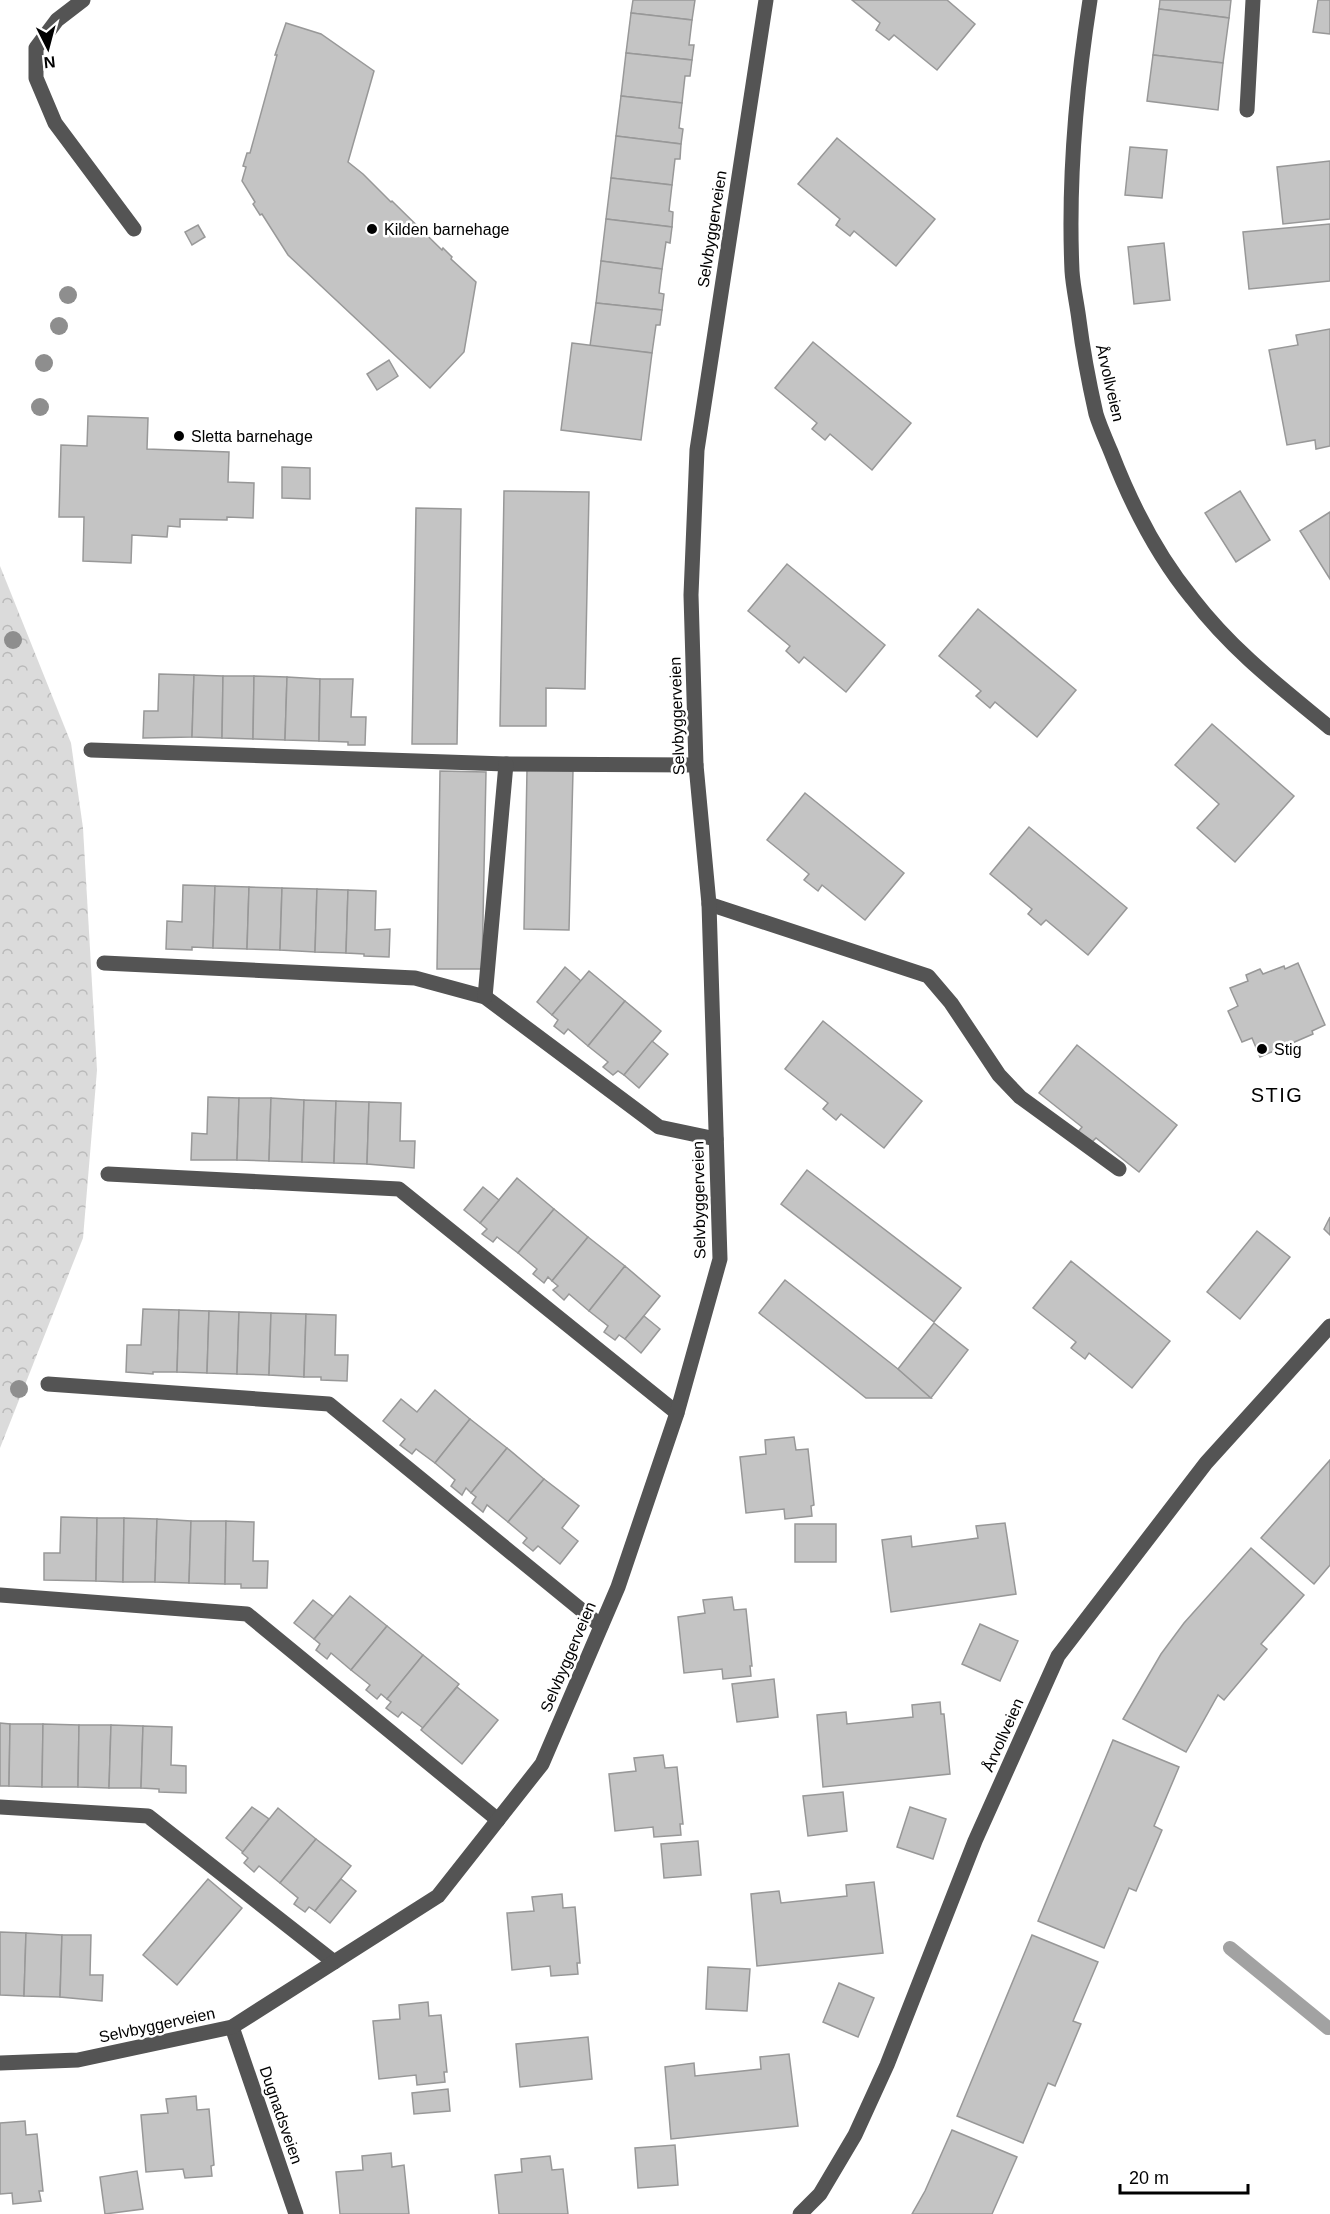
<svg xmlns="http://www.w3.org/2000/svg" width="1330" height="2214" font-family="Helvetica,sans-serif">
<defs>
<pattern id="forest-crowns" width="20" height="18" patternUnits="userSpaceOnUse" patternTransform="scale(1.5)"><rect width="20" height="18" fill="#dbdbdb"/><path d="M2 6a3 3 0 1 1 6 0M12 15a3 3 0 1 1 6 0" fill="none" stroke="#bababa"/></pattern>
</defs>
<rect width="100%" height="100%" fill="#fff"/>
<polygon fill="url(#forest-crowns)" points="0,566 71,743 83,828 97,1070 83,1238 0,1448"/>
<g fill="none" stroke-linecap="round" stroke-linejoin="round">
<polyline stroke="#a2a2a2" stroke-width="14" points="1230,1948 1328,2028"/>
</g>
<g fill="#c4c4c4" stroke="#989898" stroke-width="1.5">
<polygon points="633,0 695,0 692,20 631,13"/>
<polygon points="852,0 947,0 975,24 937,70 894,35 889,40 876,30 880,23"/>
<polygon points="1160,0 1231,0 1229,18 1159,9"/>
<polygon points="1318,0 1330,0 1330,34 1313,32"/>
<polygon points="1159,9 1229,18 1223,63 1153,55"/>
<polygon points="631,13 692,20 689,45 694,45 692,60 626,53"/>
<polygon points="286,23 321,34 374,71 348,162 363,174 391,202 392,201 442,250 443,248 452,257 451,259 476,282 464,352 430,388 288,255 262,214 260,215 253,204 255,202 242,181 246,167 243,166 247,153 250,153 277,55 275,55"/>
<polygon points="626,53 692,60 690,76 685,76 682,103 621,96"/>
<polygon points="1153,55 1223,63 1218,110 1147,101"/>
<polygon points="621,96 682,103 679,128 683,129 681,144 616,136"/>
<polygon points="616,136 681,144 680,159 675,159 672,185 611,178"/>
<polygon points="837,138 935,219 896,266 854,231 850,236 836,225 840,219 798,184"/>
<polygon points="1130,147 1167,150 1162,198 1125,195"/>
<polygon points="1330,161 1330,219 1283,224 1277,167"/>
<polygon points="611,178 672,185 669,211 673,212 672,227 606,219"/>
<polygon points="606,219 672,227 670,243 666,242 662,269 601,261"/>
<polygon points="1330,224 1330,281 1249,289 1243,232"/>
<polygon points="198,225 205,237 192,245 185,232"/>
<polygon points="1164,243 1170,300 1134,304 1128,247"/>
<polygon points="601,261 662,269 659,293 664,294 662,310 596,303"/>
<polygon points="596,303 662,310 660,325 656,325 652,353 590,346"/>
<polygon points="1330,329 1330,446 1316,449 1315,440 1287,445 1269,350 1298,345 1296,335"/>
<polygon points="813,342 911,423 872,470 830,434 825,440 812,429 817,423 775,388"/>
<polygon points="572,343 652,353 641,440 561,430"/>
<polygon points="389,360 398,376 377,390 367,374"/>
<polygon points="88,416 148,418 147,449 229,452 228,482 254,483 253,518 227,517 227,520 180,519 180,527 168,526 167,537 132,535 131,563 83,561 84,517 59,517 61,445 87,446"/>
<polygon points="282,467 310,468 310,499 282,498"/>
<polygon points="504,491 589,492 585,689 546,688 546,726 500,726"/>
<polygon points="1240,491 1270,540 1236,562 1205,513"/>
<polygon points="416,508 461,509 457,744 412,744"/>
<polygon points="1330,512 1330,579 1300,531"/>
<polygon points="787,564 885,645 846,692 804,657 799,663 786,651 790,646 748,611"/>
<polygon points="978,609 1076,690 1037,737 995,702 990,708 976,696 981,691 939,656"/>
<polygon points="159,674 194,675 192,737 143,738 144,711 158,711"/>
<polygon points="194,675 223,676 222,738 192,737"/>
<polygon points="223,676 254,676 253,739 222,738"/>
<polygon points="254,676 287,677 285,740 253,739"/>
<polygon points="287,677 320,679 319,741 285,740"/>
<polygon points="320,679 353,679 351,717 366,717 365,745 348,745 348,742 319,741"/>
<polygon points="1212,724 1294,796 1235,862 1197,828 1219,804 1175,765"/>
<polygon points="527,770 573,771 569,930 524,929"/>
<polygon points="440,771 486,772 482,969 437,969"/>
<polygon points="805,793 904,873 865,920 822,885 818,891 804,880 809,874 767,840"/>
<polygon points="1029,827 1127,908 1088,955 1046,920 1041,925 1028,914 1032,909 990,874"/>
<polygon points="183,885 215,886 213,948 192,947 192,950 166,949 167,921 182,922"/>
<polygon points="215,886 249,887 247,949 213,948"/>
<polygon points="249,887 282,888 280,950 247,949"/>
<polygon points="282,888 317,889 315,952 280,950"/>
<polygon points="317,889 348,890 346,953 315,952"/>
<polygon points="348,890 376,891 375,930 390,929 389,957 364,956 364,954 346,953"/>
<polygon points="1298,963 1325,1025 1312,1031 1313,1034 1260,1057 1252,1038 1242,1042 1228,1011 1238,1006 1230,988 1248,981 1246,975 1260,969 1263,974 1284,966 1285,969"/>
<polygon points="565,967 581,981 552,1015 537,1002"/>
<polygon points="589,971 625,1001 588,1046 568,1029 564,1034 554,1026 558,1020 552,1015"/>
<polygon points="625,1001 661,1031 624,1075 618,1071 613,1075 603,1067 608,1062 588,1046"/>
<polygon points="823,1021 922,1101 884,1148 841,1114 836,1120 823,1109 828,1103 785,1069"/>
<polygon points="652,1041 668,1054 639,1088 624,1075"/>
<polygon points="1077,1045 1177,1125 1139,1172 1096,1138 1091,1143 1078,1132 1082,1127 1039,1093"/>
<polygon points="208,1097 239,1098 237,1160 191,1160 192,1133 207,1134"/>
<polygon points="239,1098 271,1098 269,1161 237,1160"/>
<polygon points="271,1098 304,1100 302,1162 269,1161"/>
<polygon points="304,1100 336,1101 334,1163 302,1162"/>
<polygon points="336,1101 369,1102 367,1164 334,1163"/>
<polygon points="369,1102 401,1103 400,1141 415,1141 414,1168 367,1164"/>
<polygon points="807,1170 961,1288 934,1322 781,1204"/>
<polygon points="517,1178 554,1209 518,1253 497,1237 493,1242 482,1234 487,1229 480,1223"/>
<polygon points="483,1187 499,1200 480,1223 464,1210"/>
<polygon points="554,1209 588,1237 552,1281 548,1277 544,1283 533,1274 537,1269 518,1253"/>
<polygon points="1330,1217 1330,1235 1324,1229"/>
<polygon points="1257,1231 1290,1257 1240,1319 1207,1292"/>
<polygon points="588,1237 625,1266 589,1311 569,1294 564,1300 553,1290 558,1286 552,1281"/>
<polygon points="1071,1261 1170,1341 1132,1388 1089,1353 1085,1359 1071,1348 1076,1342 1033,1308"/>
<polygon points="625,1266 660,1296 625,1339 619,1335 615,1340 604,1332 608,1326 589,1311"/>
<polygon points="785,1280 898,1369 931,1398 866,1398 759,1313"/>
<polygon points="143,1309 179,1310 177,1372 153,1372 153,1374 126,1372 127,1345 141,1345"/>
<polygon points="179,1310 209,1311 207,1373 177,1372"/>
<polygon points="209,1311 239,1312 237,1374 207,1373"/>
<polygon points="239,1312 271,1313 269,1375 237,1374"/>
<polygon points="271,1313 306,1314 304,1377 269,1375"/>
<polygon points="306,1314 336,1315 335,1355 348,1355 347,1381 321,1380 321,1377 304,1377"/>
<polygon points="644,1316 660,1329 641,1353 625,1339"/>
<polygon points="934,1323 968,1350 931,1398 898,1369"/>
<polygon points="435,1390 470,1419 435,1463 416,1449 412,1454 400,1445 405,1439 383,1421 401,1399 417,1412"/>
<polygon points="470,1419 507,1448 471,1493 466,1488 462,1495 451,1486 455,1480 435,1463"/>
<polygon points="794,1437 796,1450 808,1449 814,1505 811,1506 812,1516 785,1519 784,1509 746,1513 740,1457 766,1454 765,1440"/>
<polygon points="507,1448 544,1479 508,1522 487,1505 483,1512 472,1503 476,1497 471,1493"/>
<polygon points="1330,1460 1330,1565 1314,1584 1261,1538"/>
<polygon points="544,1479 579,1506 562,1528 578,1541 560,1564 538,1546 533,1551 523,1543 527,1538 508,1522"/>
<polygon points="61,1517 97,1518 96,1581 44,1580 44,1553 60,1553"/>
<polygon points="97,1518 124,1518 123,1582 96,1581"/>
<polygon points="124,1518 157,1519 155,1582 123,1582"/>
<polygon points="157,1519 191,1521 189,1583 155,1582"/>
<polygon points="191,1521 226,1521 225,1584 189,1583"/>
<polygon points="226,1521 254,1522 253,1561 268,1561 267,1588 241,1588 241,1584 225,1584"/>
<polygon points="1005,1523 1016,1594 891,1612 882,1540 911,1536 912,1547 978,1538 976,1526"/>
<rect x="795" y="1524" width="41" height="38"/>
<polygon points="1251,1548 1304,1595 1261,1644 1267,1649 1224,1700 1218,1695 1186,1752 1123,1719 1161,1654 1184,1623"/>
<polygon points="350,1596 387,1626 351,1670 331,1653 327,1659 316,1650 320,1644 314,1639"/>
<polygon points="732,1597 734,1610 746,1609 752,1666 750,1666 751,1676 723,1679 722,1669 684,1673 678,1617 705,1613 703,1600"/>
<polygon points="313,1600 333,1616 314,1639 294,1623"/>
<polygon points="980,1624 1018,1641 1000,1681 962,1664"/>
<polygon points="387,1626 423,1655 387,1699 381,1694 377,1699 366,1690 370,1685 351,1670"/>
<polygon points="423,1655 459,1684 423,1728 402,1712 398,1717 386,1708 391,1702 387,1699"/>
<polygon points="774,1679 778,1717 737,1722 732,1684"/>
<polygon points="457,1687 498,1720 462,1764 421,1730"/>
<polygon points="940,1702 941,1714 944,1714 950,1774 823,1787 817,1715 846,1712 847,1724 913,1717 912,1705"/>
<polygon points="0,1723 10,1724 9,1786 0,1786"/>
<polygon points="10,1724 43,1724 42,1787 9,1786"/>
<polygon points="43,1724 79,1725 78,1787 42,1787"/>
<polygon points="79,1725 111,1725 109,1788 78,1787"/>
<polygon points="111,1725 143,1726 141,1788 109,1788"/>
<polygon points="143,1726 172,1727 171,1765 186,1766 186,1793 159,1792 159,1789 141,1788"/>
<polygon points="1113,1740 1179,1767 1154,1826 1162,1830 1136,1891 1129,1888 1104,1948 1038,1921"/>
<polygon points="663,1755 665,1768 677,1767 683,1824 680,1824 681,1835 654,1837 653,1827 615,1831 609,1774 636,1771 634,1758"/>
<polygon points="843,1792 847,1831 808,1836 803,1796"/>
<polygon points="252,1807 269,1819 243,1852 226,1838"/>
<polygon points="910,1807 946,1819 933,1859 897,1847"/>
<polygon points="278,1808 316,1839 280,1883 259,1866 254,1872 244,1863 248,1858 242,1853"/>
<polygon points="316,1839 351,1866 315,1911 309,1907 305,1912 294,1904 298,1898 280,1883"/>
<polygon points="698,1841 701,1875 664,1878 661,1844"/>
<polygon points="208,1879 242,1908 177,1985 143,1955"/>
<polygon points="341,1879 356,1891 330,1923 315,1911"/>
<polygon points="874,1882 883,1953 757,1966 751,1894 779,1891 781,1903 847,1896 846,1885"/>
<polygon points="562,1894 563,1908 575,1907 580,1963 577,1963 578,1974 551,1976 550,1966 512,1970 507,1913 534,1911 532,1897"/>
<polygon points="0,1932 26,1933 24,1996 0,1995"/>
<polygon points="26,1933 62,1935 60,1997 24,1996"/>
<polygon points="62,1935 91,1935 90,1975 103,1975 102,2001 60,1997"/>
<polygon points="1032,1935 1098,1962 1073,2021 1081,2024 1055,2086 1048,2083 1023,2143 957,2116"/>
<polygon points="708,1967 750,1969 747,2011 706,2009"/>
<polygon points="839,1983 874,1998 858,2037 823,2022"/>
<polygon points="428,2002 429,2016 441,2015 447,2072 444,2072 445,2082 417,2085 416,2075 379,2079 373,2021 400,2019 399,2005"/>
<polygon points="588,2037 592,2079 520,2087 516,2044"/>
<polygon points="789,2054 798,2126 671,2139 665,2067 694,2063 695,2076 761,2069 760,2057"/>
<polygon points="448,2089 450,2111 414,2114 412,2093"/>
<polygon points="196,2096 197,2110 209,2109 214,2165 211,2166 212,2176 185,2178 183,2169 146,2172 141,2115 168,2113 166,2099"/>
<polygon points="25,2121 26,2135 37,2134 43,2191 39,2191 41,2201 13,2204 12,2193 0,2194 0,2123"/>
<polygon points="952,2130 1017,2157 992,2214 912,2214 925,2191"/>
<polygon points="675,2145 678,2185 638,2188 635,2148"/>
<polygon points="391,2153 392,2167 404,2165 409,2214 340,2214 336,2172 363,2170 362,2156"/>
<polygon points="550,2156 552,2170 563,2169 568,2214 499,2214 495,2175 522,2172 521,2159"/>
<polygon points="137,2171 143,2209 105,2214 100,2177"/>
</g>
<g fill="none" stroke-linecap="round" stroke-linejoin="round">
<g stroke="#545454" stroke-width="15">
<polyline points="83,0 57,20 36,48 36,78 55,123 134,229"/>
<path d="M 1090,0 C 1076,89 1068,181 1072,271 C 1073,287 1077,304 1079,320 C 1083,352 1089,383 1096,414 C 1100,427 1106,440 1111,452 C 1131,504 1156,554 1192,598 C 1233,651 1279,686 1330,728"/>
<polyline points="1247,110 1253,0"/>
<polyline points="91,750 506,764 696,765"/>
<polyline points="709,904 928,976 951,1003 999,1075 1020,1097 1119,1169"/>
<polyline points="104,963 415,978 485,997 659,1127 716,1139"/>
<polyline points="485,997 506,764"/>
<polyline points="108,1174 399,1189 677,1413"/>
<polyline points="48,1384 329,1404 601,1626"/>
<polyline points="0,1595 247,1614 498,1820"/>
<polyline points="0,1807 148,1816 334,1962"/>
<polyline points="232,2027 296,2214"/>
<polyline points="0,2063 78,2060 232,2027 438,1896 542,1764 618,1587 677,1413 720,1259 709,904 696,765 691,595 697,450 766,0"/>
<polyline points="800,2214 820,2194 855,2135 887,2065 975,1841 1058,1656 1206,1463 1330,1326"/>
</g>
</g>
<g fill="#8e8e8e">
<circle cx="68" cy="295" r="9"/>
<circle cx="59" cy="326" r="9"/>
<circle cx="44" cy="363" r="9"/>
<circle cx="40" cy="407" r="9"/>
<circle cx="13" cy="640" r="9"/>
<circle cx="19" cy="1389" r="9"/>
</g>
<g fill="#000" stroke="#fff" stroke-width="2">
<circle cx="372" cy="229" r="6"/>
<circle cx="179" cy="436" r="6"/>
<circle cx="1262" cy="1049" r="6"/>
</g>
<g text-anchor="middle" dominant-baseline="central" stroke-width="5" stroke-linejoin="round" paint-order="stroke">
<g font-size="16" fill="#000" stroke="#fff" text-anchor="start">
<text x="384" y="229">Kilden barnehage</text>
<text x="191" y="436">Sletta barnehage</text>
<text x="1274" y="1049">Stig</text>
</g>
<g font-size="16" fill="#000" stroke="#fff">
<text transform="translate(712 229) rotate(-81)">Selvbyggerveien</text>
<text transform="translate(1110 383) rotate(77)">Årvollveien</text>
<text transform="translate(677 716) rotate(-92)">Selvbyggerveien</text>
<text transform="translate(699 1200) rotate(-91)">Selvbyggerveien</text>
<text transform="translate(568 1657) rotate(-67)">Selvbyggerveien</text>
<text transform="translate(1003 1735) rotate(-66)">Årvollveien</text>
<text transform="translate(157 2025) rotate(-12)">Selvbyggerveien</text>
<text transform="translate(281 2115) rotate(71)">Dugnadsveien</text>
</g>
<g font-size="20" letter-spacing="1.5" fill="#000" stroke="#fff">
<text x="1277" y="1095">STIG</text>
</g>
</g>
<g transform="translate(48 48) rotate(174)" stroke="#ffffff" stroke-width="4.5" paint-order="stroke">
<path d="M0-4.5L10 22L0 15L-10 22Z" fill="#000000"/>
<text y="-9" font-size="16" font-weight="bold" text-anchor="middle" fill="#000000">N</text>
</g>
<path d="M1120 2184v9h128v-9" fill="none" stroke="#000000" stroke-width="3"/>
<text x="1129" y="2184" font-size="18" fill="#000000" stroke="#ffffff" stroke-width="4.5" paint-order="stroke">20 m</text>
</svg>
